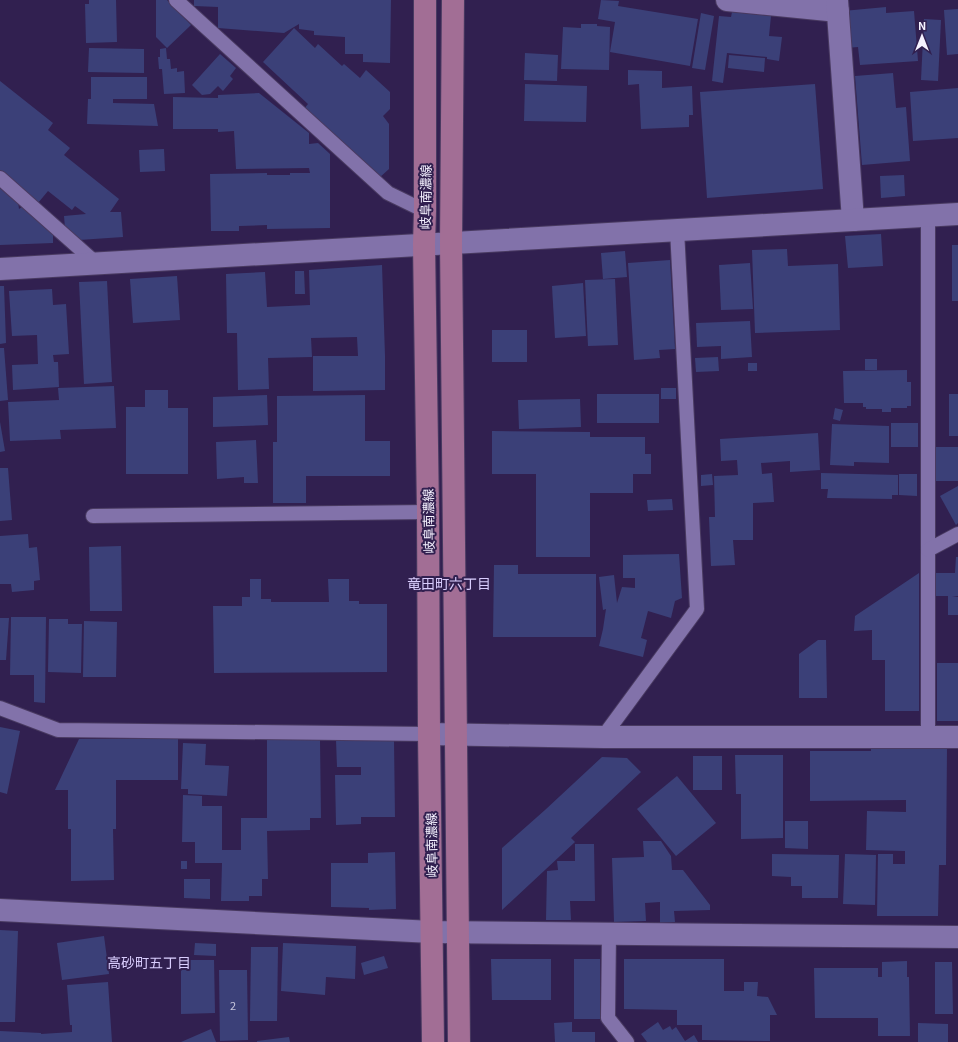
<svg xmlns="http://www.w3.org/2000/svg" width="958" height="1042" font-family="Georgia,'Noto Sans JP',serif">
<rect width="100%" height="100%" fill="#312050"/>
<g fill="#3b4078">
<polygon points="89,0 116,0 117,42 86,43 85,4 89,4"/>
<polygon points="156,0 167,0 191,25 167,48 156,37"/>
<polygon points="194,0 391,0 390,63 363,62 363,54 345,54 345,37 314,35 314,31 299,29 299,24 284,33 218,28 218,7 194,6"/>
<polygon points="601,0 619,1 618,6 698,19 690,66 610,52 615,22 598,19"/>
<polygon points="886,7 886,13 914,11 918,61 860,65 858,47 846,48 843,11"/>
<polygon points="958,9 958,54 947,55 944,10"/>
<polygon points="732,12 771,16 769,36 782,37 779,61 767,59 767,57 727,53 723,83 712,81 719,16 731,17"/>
<polygon points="701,13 714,16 705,70 692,68"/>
<polygon points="924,19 941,20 938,81 921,80"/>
<polygon points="581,24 597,24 597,26 610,27 609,70 561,69 563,27 581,28"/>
<polygon points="294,28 315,48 318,44 342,66 344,64 360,78 366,70 390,92 390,109 383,116 389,124 389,169 379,178 304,109 308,104 263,62"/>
<polygon points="89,48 144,49 144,73 88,72"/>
<polygon points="166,48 167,59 170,59 171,69 177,68 177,72 184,71 185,93 164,94 162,69 159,69 158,57 160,57 160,49"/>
<polygon points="525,53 558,55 557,81 524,80"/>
<polygon points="220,54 236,68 230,76 233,79 223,91 218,86 210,94 202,95 192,85"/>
<polygon points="729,55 765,58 764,72 728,68"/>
<polygon points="628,70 662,71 662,88 692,86 693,115 689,115 689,127 641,129 639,84 628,85"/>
<polygon points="893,73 896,108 906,107 910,161 862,165 855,76"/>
<polygon points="91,77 147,77 147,99 113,99 113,103 154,104 158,126 87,124 88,99 91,99"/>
<polygon points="0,81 53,123 48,130 70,148 64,155 119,199 110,212 121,212 123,237 79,240 65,228 64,216 86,214 75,206 72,210 48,191 38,203 0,170"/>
<polygon points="525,84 587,86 586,122 524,121"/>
<polygon points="815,84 823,189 707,198 700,92"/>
<polygon points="958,88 958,138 913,141 910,92"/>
<polygon points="259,93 309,133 309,144 318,143 330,154 330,228 267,229 267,225 239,226 239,231 211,231 210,174 267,173 267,175 290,175 290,173 310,173 309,168 236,169 234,131 218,132 218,129 173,129 173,97 218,98 218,95"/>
<polygon points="164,149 165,171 140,172 139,150"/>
<polygon points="904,175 905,196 881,198 880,176"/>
<polygon points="0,186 18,202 19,209 23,206 53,233 53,243 0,245"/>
<polygon points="881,234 883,266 848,268 845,236"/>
<rect x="952" y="245" width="6" height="56"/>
<polygon points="787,249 788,266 838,264 840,330 755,333 752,250"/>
<polygon points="625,251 627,277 603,279 601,253"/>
<polygon points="670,260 675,349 659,350 660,358 634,360 628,263"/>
<polygon points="750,263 753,309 721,310 719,265"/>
<polygon points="382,265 385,356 385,390 313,391 313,356 358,356 357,337 311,338 312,357 268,358 269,389 238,390 237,333 227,333 226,274 265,272 267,307 310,305 309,270"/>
<polygon points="295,271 304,271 305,294 295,294"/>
<polygon points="177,276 180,320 133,323 130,279"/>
<polygon points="615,279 618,345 588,346 585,280"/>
<polygon points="107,281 112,382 84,384 79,282"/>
<polygon points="583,283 586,336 555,338 552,286"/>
<polygon points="0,286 4,286 6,343 0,344"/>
<polygon points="52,289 53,305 66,304 69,354 53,355 54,362 58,362 59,387 13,390 12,365 38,364 37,335 12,336 9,291"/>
<polygon points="750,321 752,357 721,359 721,346 697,347 696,323"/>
<rect x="492" y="330" width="35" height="32"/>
<polygon points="0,348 4,348 8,400 0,401"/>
<polygon points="718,357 719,371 696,372 695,358"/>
<rect x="865" y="359" width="12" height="11"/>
<rect x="748" y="363" width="9" height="8"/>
<polygon points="907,370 907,382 911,382 911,406 907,406 907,408 891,408 891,412 882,412 882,409 866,409 866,407 863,407 863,403 844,403 843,371"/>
<polygon points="114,386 116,428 60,430 61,439 10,441 8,402 59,400 58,388"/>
<rect x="661" y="388" width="15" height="11"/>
<polygon points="145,390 168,390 168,408 188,408 188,474 126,474 126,407 145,407"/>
<rect x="597" y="394" width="62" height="29"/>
<rect x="949" y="394" width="9" height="42"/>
<polygon points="267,395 268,425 213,427 213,397"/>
<polygon points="365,395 365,441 390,441 390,476 306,476 306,503 273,503 273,442 277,442 277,396"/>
<polygon points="580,399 581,427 519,429 518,400"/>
<polygon points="835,408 843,410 840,421 833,419"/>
<polygon points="0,422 5,451 0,452"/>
<rect x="891" y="423" width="27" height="24"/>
<polygon points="832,424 889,426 889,463 854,462 854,466 830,465"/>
<polygon points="492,431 590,432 590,437 645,437 645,454 651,454 651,474 633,474 633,493 590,493 590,557 536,557 536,474 492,474"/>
<polygon points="818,433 820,470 790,472 790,461 761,463 762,474 772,473 774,502 753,503 753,540 733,540 735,565 711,566 709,517 715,517 714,476 738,475 737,460 721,461 720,439"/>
<polygon points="256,440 258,483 244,483 244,477 217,479 216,442"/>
<rect x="936" y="447" width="22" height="34"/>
<polygon points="0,468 8,468 12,520 0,521"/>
<polygon points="821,473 898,475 898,495 892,495 892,499 827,498 828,489 821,489"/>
<polygon points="712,474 713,485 701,486 701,475"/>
<polygon points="899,474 917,474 917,496 899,495"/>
<polygon points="958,486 958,523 956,525 940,496"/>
<polygon points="672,499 673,510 648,511 647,500"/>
<polygon points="28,534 29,548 37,547 40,580 34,581 34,590 12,592 11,584 0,584 0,536"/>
<polygon points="121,546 122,611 90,611 89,547"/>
<polygon points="679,554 682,598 675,601 671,618 648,611 641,638 647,640 643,657 599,646 603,629 606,609 603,610 599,577 614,575 617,603 622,587 635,588 635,578 623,578 623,555"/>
<polygon points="956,557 958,557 958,596 952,597 958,597 958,615 948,615 948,596 936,596 936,573 955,573"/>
<polygon points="494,565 518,565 518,574 596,574 596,637 493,637"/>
<polygon points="919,573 919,711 885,711 885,660 872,660 872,630 854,631 855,616"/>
<polygon points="250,579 261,579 261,599 271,599 271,602 329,602 328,579 349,579 349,601 359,601 359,604 387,604 387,672 214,673 213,606 242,606 242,597 250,597"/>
<polygon points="11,617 46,617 45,703 34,702 34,675 10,675"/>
<polygon points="0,618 9,618 6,660 0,660"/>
<polygon points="49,619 68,619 68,624 82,624 81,673 48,672"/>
<polygon points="84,621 117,622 116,677 83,677"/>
<polygon points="818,640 826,640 827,698 799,698 799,654"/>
<rect x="937" y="663" width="21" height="58"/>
<polygon points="0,727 20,731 7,794 0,792"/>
<polygon points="79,739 178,739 178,780 116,780 116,829 113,829 114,880 71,881 71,829 68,829 68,790 55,790"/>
<polygon points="267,739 320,740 321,818 310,818 310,830 267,831 268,879 262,879 262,896 249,896 249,901 221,901 222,863 195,863 195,842 182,842 183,795 202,796 202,806 222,806 222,850 241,850 241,818 267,818"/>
<polygon points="336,740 394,740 395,817 361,817 361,824 336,825 335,775 361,775 361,767 337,767"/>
<polygon points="183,743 206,744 205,765 229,766 227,796 188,794 188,789 181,789"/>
<polygon points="871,748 947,748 946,865 939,865 938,916 877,916 878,854 893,854 893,864 905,864 905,851 866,850 867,811 906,812 906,800 810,801 810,751 871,751"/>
<polygon points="735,755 783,755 783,838 741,839 741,794 736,794"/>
<rect x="693" y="756" width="29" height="34"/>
<polygon points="602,757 627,758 641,772 571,838 575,842 502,910 502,848 545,810"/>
<polygon points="677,776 716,823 676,856 637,809"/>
<polygon points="785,821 808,821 808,849 785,848"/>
<polygon points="643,841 661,841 671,856 672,870 683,870 710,905 710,910 674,911 675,922 660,923 660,902 645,903 646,921 614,922 612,858 644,857"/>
<polygon points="575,844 594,844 595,901 570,901 571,920 546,920 547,871 558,870 557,861 575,861"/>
<polygon points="395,852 396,909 369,910 369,908 331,907 331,863 368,863 368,853"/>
<polygon points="772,854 839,855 838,898 802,898 802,886 791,886 791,877 772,876"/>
<polygon points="845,854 876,855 875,905 843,904"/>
<rect x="181" y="861" width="6" height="8"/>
<polygon points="184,879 210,879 210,899 184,898"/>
<polygon points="0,930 18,931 15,1022 0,1022"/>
<polygon points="104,936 109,974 62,980 57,943"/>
<polygon points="195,943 216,944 216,956 194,955"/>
<polygon points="283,943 356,946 355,979 326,977 325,995 281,991"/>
<polygon points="251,947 278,947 277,1021 250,1021"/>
<polygon points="384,956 388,968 364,975 361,963"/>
<polygon points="491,959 551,959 551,1000 492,1000"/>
<rect x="574" y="959" width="26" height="60"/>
<polygon points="624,959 724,959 724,991 744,991 744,982 758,982 757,996 768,997 777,1015 770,1015 770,1041 702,1040 702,1025 677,1025 677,1010 624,1009"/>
<polygon points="181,960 214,960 215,1013 181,1014"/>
<polygon points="907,961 907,977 909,977 910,1036 878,1036 878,1018 815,1018 814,968 878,968 878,977 882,977 882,962"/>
<polygon points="935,962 952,962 953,1014 935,1014"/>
<polygon points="219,970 247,970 248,1040 220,1041"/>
<polygon points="108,982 112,1042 0,1042 0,1031 41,1033 41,1034 72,1032 72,1025 70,1025 67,985"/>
<polygon points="572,1022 572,1032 595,1032 595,1042 555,1042 554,1023"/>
<polygon points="658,1022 663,1030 670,1026 672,1030 676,1027 685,1041 694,1035 698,1042 647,1042 641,1034"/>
<polygon points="918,1023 948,1024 948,1042 918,1042"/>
<polygon points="211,1029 216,1042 181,1042"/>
<polygon points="289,1037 290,1042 257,1042 257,1041"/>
</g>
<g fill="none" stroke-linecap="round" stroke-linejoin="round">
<defs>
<g id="lane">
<polyline points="176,0 388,193 425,211"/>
<polyline points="0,178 97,264"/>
<polyline points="928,216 928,737"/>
<polyline points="93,516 428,512"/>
<polyline points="928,550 958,534"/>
<polyline points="0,708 58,730 429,734"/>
<polyline points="603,737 697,609 677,230"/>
<polyline points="609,934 608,1018 627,1042"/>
</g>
<g id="street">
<polyline points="727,0 838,11"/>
<polyline points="837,0 853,220"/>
<polyline points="429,734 603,737 958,737"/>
<polyline points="0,910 432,932 958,937"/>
</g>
<polyline id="secondary" points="0,269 958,214"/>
<g id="primary">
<polyline points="425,0 425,211 424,244 428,512 429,734 433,1042"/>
<polyline points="453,0 451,243 459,1042"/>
</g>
</defs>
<use href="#lane" stroke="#493a61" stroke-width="16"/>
<use href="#street" stroke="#493a61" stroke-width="24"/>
<use href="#secondary" stroke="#493a61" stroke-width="24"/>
<use href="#primary" stroke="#493a61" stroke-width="24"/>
<use href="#lane" stroke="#8272aa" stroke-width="14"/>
<use href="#street" stroke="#8272aa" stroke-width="22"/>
<use href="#secondary" stroke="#8272aa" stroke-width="22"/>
<use href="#primary" stroke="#a26e95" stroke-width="22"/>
</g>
<g text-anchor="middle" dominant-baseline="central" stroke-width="4" stroke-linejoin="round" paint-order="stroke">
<g font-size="11" fill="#c6c6dd">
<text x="233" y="1005">2</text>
</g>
<g font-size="13" fill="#f5f2ff" stroke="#312050">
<text transform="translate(425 197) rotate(-89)">岐阜南濃線</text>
<text transform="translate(428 521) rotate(-91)">岐阜南濃線</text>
<text transform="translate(431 845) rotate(-91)">岐阜南濃線</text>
</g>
<g font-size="14" fill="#d9cdfd" stroke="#312050">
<text x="449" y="583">竜田町六丁目</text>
<text x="149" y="962">高砂町五丁目</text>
</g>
</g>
<g transform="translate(922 36)" stroke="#312050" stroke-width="3" paint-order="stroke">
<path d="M0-3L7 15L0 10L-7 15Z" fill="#f5f2ff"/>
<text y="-6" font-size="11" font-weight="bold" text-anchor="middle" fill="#f5f2ff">N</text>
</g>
</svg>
